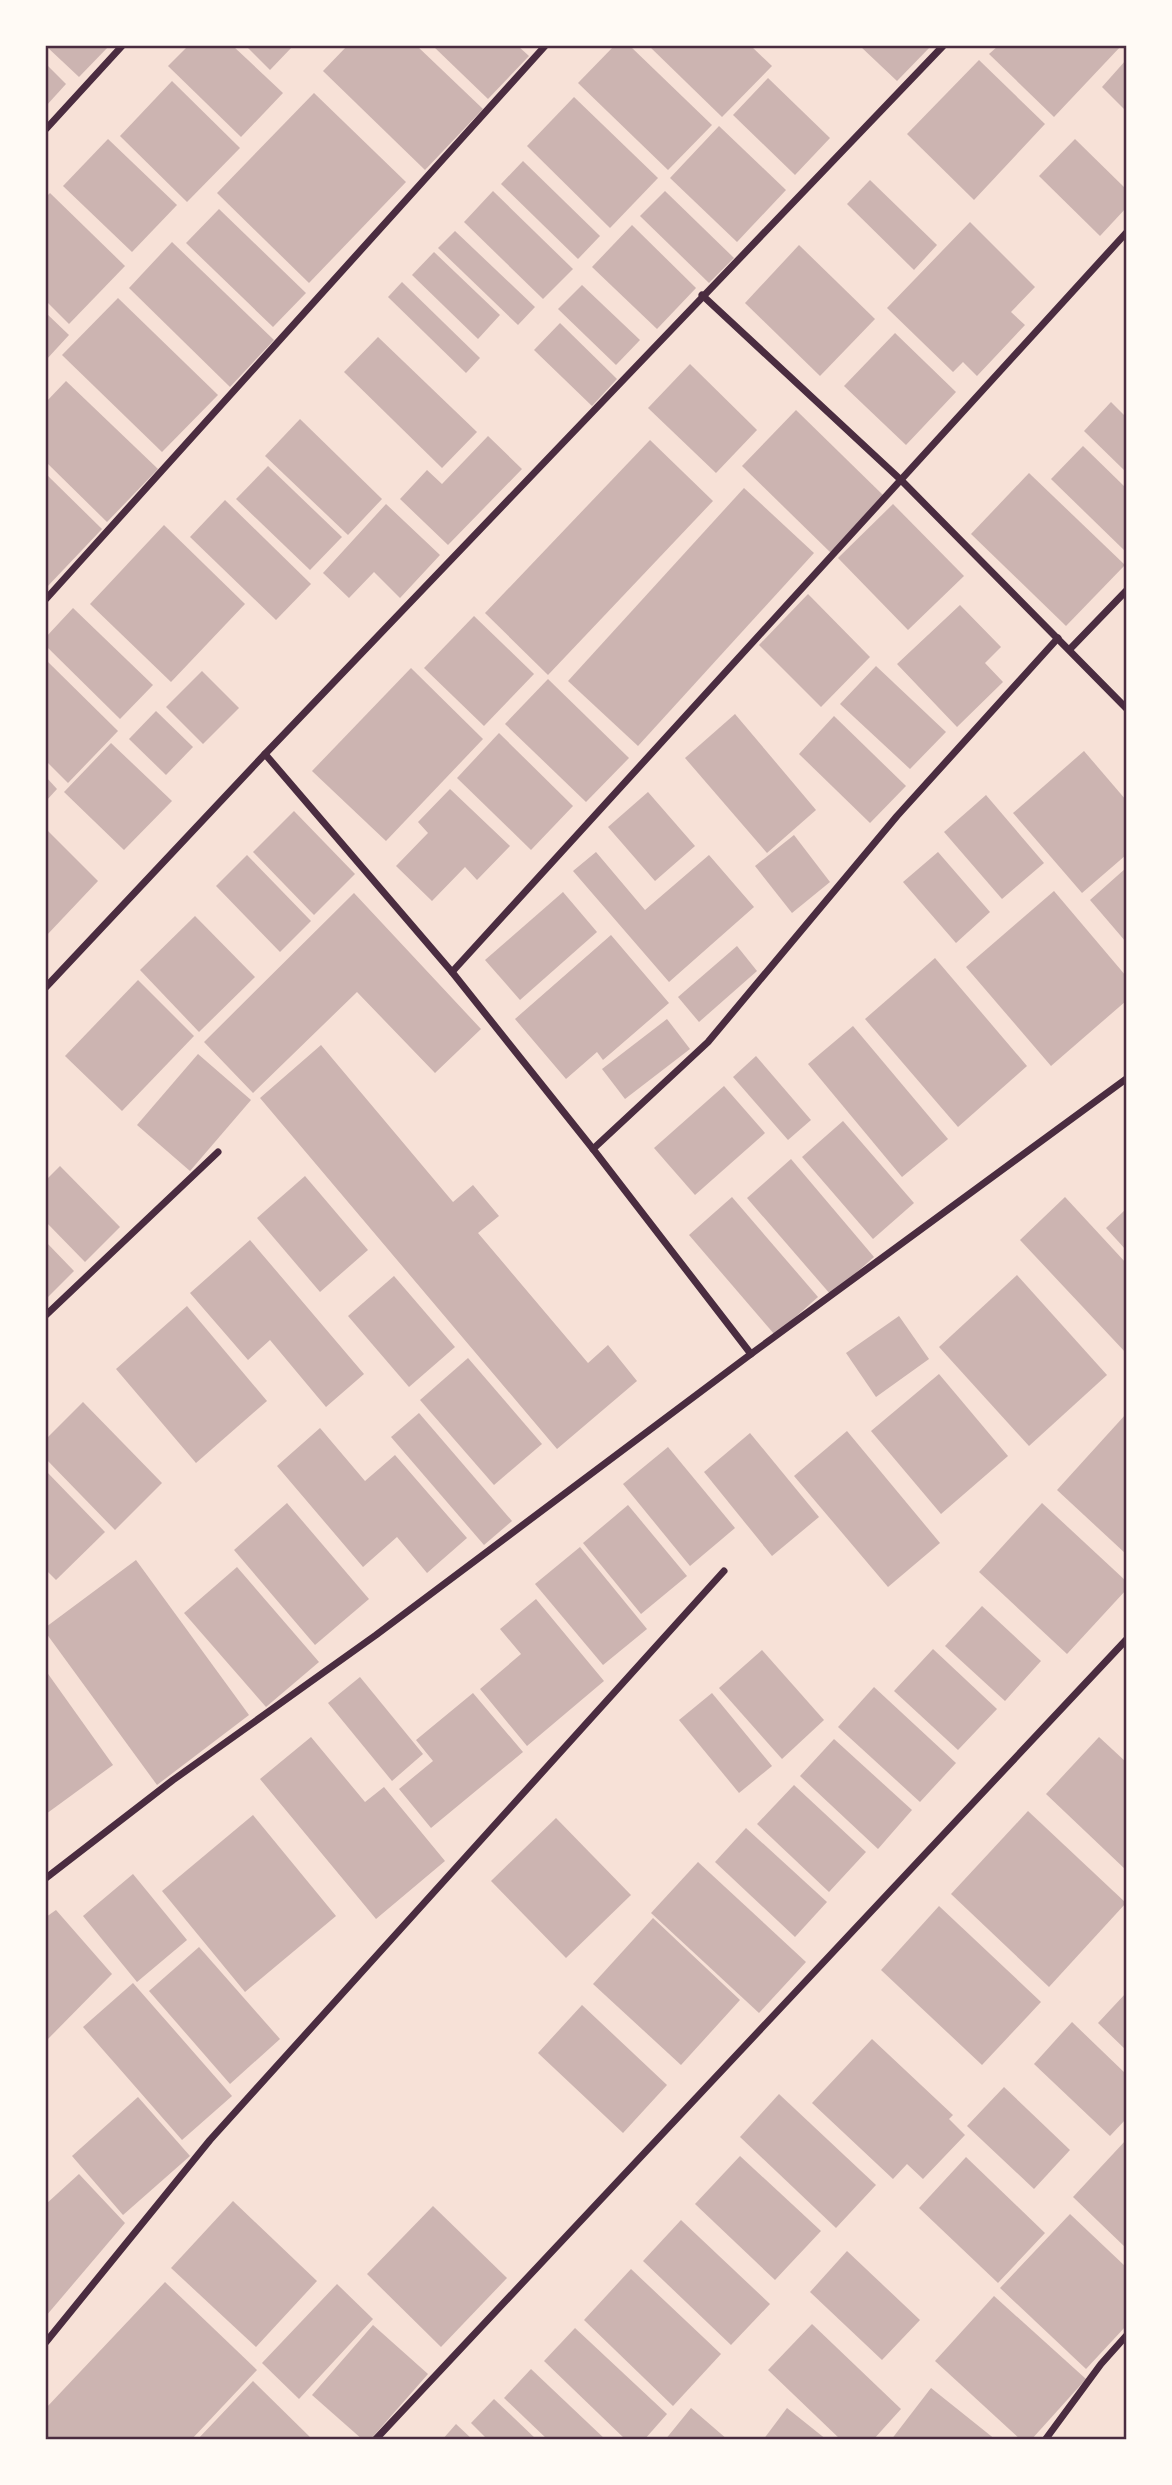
<svg xmlns="http://www.w3.org/2000/svg" width="1172" height="2485" font-family="'Titillium Web',sans-serif">
<rect width="100%" height="100%" fill="#f7e1d7"/>
<g fill="#ccb4b1">
<polygon points="46,46 109,46 79,77"/>
<polygon points="188,46 233,46 283,93 241,137 168,66"/>
<polygon points="246,46 293,46 270,70"/>
<polygon points="347,46 417,46 483,109 425,170 323,71"/>
<polygon points="433,46 518,46 529,56 488,99"/>
<polygon points="614,46 630,46 712,125 668,170 578,83"/>
<polygon points="649,46 751,46 772,66 722,117"/>
<polygon points="860,46 931,46 897,81"/>
<polygon points="998,46 1121,46 1054,117 989,54"/>
<polygon points="979,60 1045,124 974,200 907,134"/>
<polygon points="1126,60 1126,111 1102,87"/>
<polygon points="46,64 66,84 46,106"/>
<polygon points="768,78 830,138 795,175 733,115"/>
<polygon points="172,81 240,148 187,202 120,136"/>
<polygon points="314,93 406,182 309,283 217,193"/>
<polygon points="574,97 658,178 610,228 527,146"/>
<polygon points="719,126 786,190 737,242 670,178"/>
<polygon points="108,139 177,205 132,252 63,186"/>
<polygon points="1075,139 1126,189 1126,208 1100,236 1039,176"/>
<polygon points="523,161 600,236 578,259 501,184"/>
<polygon points="870,180 937,245 914,270 847,204"/>
<polygon points="493,191 573,269 543,299 464,222"/>
<polygon points="665,191 734,258 709,283 640,216"/>
<polygon points="50,193 125,266 69,324 46,301 46,197"/>
<polygon points="219,209 306,293 273,327 186,243"/>
<polygon points="970,222 1035,287 1011,312 1025,325 977,376 963,362 953,372 887,308"/>
<polygon points="632,225 696,288 657,329 592,267"/>
<polygon points="455,231 535,307 518,325 438,248"/>
<polygon points="172,242 274,340 230,387 129,288"/>
<polygon points="799,245 875,319 820,376 745,303"/>
<polygon points="434,252 500,315 478,339 412,275"/>
<polygon points="402,282 480,358 466,373 388,297"/>
<polygon points="582,285 640,340 616,365 558,309"/>
<polygon points="118,298 218,395 162,452 62,355"/>
<polygon points="46,313 69,335 46,360"/>
<polygon points="560,323 617,379 592,406 534,350"/>
<polygon points="895,333 956,392 906,445 844,386"/>
<polygon points="378,337 477,432 442,468 344,372"/>
<polygon points="690,364 757,430 716,473 648,408"/>
<polygon points="66,381 158,469 107,522 46,462 46,402"/>
<polygon points="1111,402 1126,417 1126,472 1084,431"/>
<polygon points="796,410 885,497 831,553 742,466"/>
<polygon points="300,419 382,499 348,535 265,456"/>
<polygon points="488,436 522,469 448,545 400,499 427,470 442,484"/>
<polygon points="650,440 713,501 548,675 485,613"/>
<polygon points="1083,446 1126,488 1126,552 1051,479"/>
<polygon points="268,466 342,537 310,570 236,499"/>
<polygon points="1029,473 1125,565 1066,626 971,534"/>
<polygon points="46,474 102,529 46,588"/>
<polygon points="744,488 814,553 638,746 568,681"/>
<polygon points="225,500 311,584 276,620 190,537"/>
<polygon points="386,504 440,555 400,598 374,572 349,598 323,573"/>
<polygon points="893,504 964,576 908,630 838,558"/>
<polygon points="164,525 245,604 171,682 90,604"/>
<polygon points="808,594 870,657 821,707 759,645"/>
<polygon points="960,605 1001,647 985,663 1003,682 957,727 897,664"/>
<polygon points="73,608 153,685 120,719 46,646 46,637"/>
<polygon points="474,616 534,674 484,726 424,668"/>
<polygon points="46,660 118,731 68,783 46,761"/>
<polygon points="876,666 946,732 910,769 840,704"/>
<polygon points="411,668 483,739 386,841 312,771"/>
<polygon points="202,671 239,708 203,744 166,707"/>
<polygon points="548,679 629,758 586,802 505,724"/>
<polygon points="156,711 193,747 166,775 129,739"/>
<polygon points="735,714 816,810 767,853 685,758"/>
<polygon points="834,716 906,786 870,823 799,754"/>
<polygon points="499,733 573,806 531,850 457,778"/>
<polygon points="111,743 172,801 124,850 64,792"/>
<polygon points="1084,751 1126,800 1126,855 1082,893 1013,813"/>
<polygon points="46,777 57,789 46,801"/>
<polygon points="450,789 510,846 477,880 465,867 432,901 396,866 428,833 418,822"/>
<polygon points="648,792 695,846 655,881 608,827"/>
<polygon points="986,795 1044,863 1002,899 944,832"/>
<polygon points="294,811 355,874 314,915 253,852"/>
<polygon points="46,829 98,881 46,936"/>
<polygon points="794,835 830,882 792,913 755,866"/>
<polygon points="596,852 645,910 709,855 754,907 669,982 573,871"/>
<polygon points="938,852 990,912 956,943 903,882"/>
<polygon points="247,855 311,921 280,952 216,886"/>
<polygon points="1126,868 1126,942 1090,900"/>
<polygon points="1054,891 1126,976 1126,1001 1051,1066 966,967"/>
<polygon points="563,892 597,932 520,1000 485,960"/>
<polygon points="354,893 481,1029 435,1073 357,992 253,1093 204,1042"/>
<polygon points="195,916 255,977 199,1032 140,970"/>
<polygon points="611,935 669,1003 603,1060 597,1052 566,1079 515,1019"/>
<polygon points="737,946 757,971 699,1022 678,997"/>
<polygon points="935,958 1027,1066 958,1127 865,1019"/>
<polygon points="138,980 194,1036 122,1111 65,1056"/>
<polygon points="667,1019 690,1049 625,1099 602,1069"/>
<polygon points="853,1026 948,1139 902,1177 808,1064"/>
<polygon points="321,1045 453,1202 473,1185 499,1216 478,1233 588,1363 608,1345 637,1381 557,1449 260,1098"/>
<polygon points="198,1054 251,1100 190,1171 137,1125"/>
<polygon points="756,1056 811,1120 788,1140 733,1077"/>
<polygon points="724,1086 765,1133 695,1195 654,1148"/>
<polygon points="843,1121 914,1203 873,1239 802,1157"/>
<polygon points="791,1159 874,1257 831,1295 747,1198"/>
<polygon points="60,1166 120,1227 85,1262 46,1222 46,1180"/>
<polygon points="305,1176 368,1250 320,1292 257,1218"/>
<polygon points="732,1197 818,1297 775,1335 689,1235"/>
<polygon points="1065,1197 1126,1263 1126,1353 1020,1240"/>
<polygon points="1126,1209 1126,1250 1106,1228"/>
<polygon points="250,1240 364,1374 326,1407 270,1340 248,1360 190,1293"/>
<polygon points="46,1242 74,1271 46,1299"/>
<polygon points="1017,1275 1107,1375 1029,1446 939,1347"/>
<polygon points="394,1276 455,1347 409,1387 348,1316"/>
<polygon points="187,1306 267,1401 196,1463 116,1369"/>
<polygon points="899,1316 929,1359 876,1397 846,1353"/>
<polygon points="468,1358 542,1444 494,1485 420,1400"/>
<polygon points="939,1374 1008,1456 941,1514 871,1431"/>
<polygon points="83,1402 162,1483 115,1530 46,1459 46,1439"/>
<polygon points="419,1413 512,1521 484,1545 391,1437"/>
<polygon points="1126,1414 1126,1554 1057,1490"/>
<polygon points="320,1428 365,1481 395,1455 467,1538 427,1573 397,1537 363,1567 277,1466"/>
<polygon points="847,1431 940,1543 888,1587 794,1476"/>
<polygon points="750,1433 819,1517 772,1556 704,1472"/>
<polygon points="668,1447 735,1528 690,1566 623,1484"/>
<polygon points="46,1471 105,1532 56,1580 46,1570"/>
<polygon points="287,1503 369,1599 315,1645 234,1550"/>
<polygon points="1042,1503 1126,1581 1126,1590 1067,1654 979,1572"/>
<polygon points="628,1505 687,1576 641,1614 583,1543"/>
<polygon points="580,1547 647,1629 603,1665 535,1584"/>
<polygon points="136,1560 249,1715 157,1785 46,1633 46,1627"/>
<polygon points="237,1567 319,1662 266,1707 184,1613"/>
<polygon points="536,1599 604,1681 527,1746 480,1689 521,1654 500,1629"/>
<polygon points="982,1606 1041,1661 1005,1701 945,1646"/>
<polygon points="933,1649 997,1709 958,1750 894,1691"/>
<polygon points="762,1650 824,1720 782,1759 719,1688"/>
<polygon points="46,1671 113,1765 46,1814"/>
<polygon points="360,1677 423,1754 392,1781 328,1703"/>
<polygon points="874,1687 956,1763 920,1802 838,1727"/>
<polygon points="473,1693 523,1752 431,1828 399,1789 433,1761 416,1740"/>
<polygon points="712,1693 772,1766 739,1793 679,1720"/>
<polygon points="311,1737 365,1802 384,1787 445,1861 376,1919 260,1779"/>
<polygon points="1099,1737 1126,1762 1126,1870 1046,1794"/>
<polygon points="834,1739 912,1810 878,1849 800,1776"/>
<polygon points="794,1785 866,1852 829,1892 757,1824"/>
<polygon points="1028,1811 1126,1903 1049,1987 951,1894"/>
<polygon points="253,1815 336,1916 245,1992 162,1891"/>
<polygon points="556,1818 631,1895 566,1958 491,1881"/>
<polygon points="746,1828 827,1902 795,1937 715,1862"/>
<polygon points="698,1862 806,1962 759,2013 651,1913"/>
<polygon points="133,1874 187,1940 137,1982 83,1916"/>
<polygon points="939,1906 1041,2002 982,2065 881,1970"/>
<polygon points="56,1910 112,1974 46,2041 46,1917"/>
<polygon points="653,1918 740,2000 681,2065 593,1984"/>
<polygon points="199,1947 280,2039 230,2084 149,1991"/>
<polygon points="133,1983 232,2096 182,2140 83,2027"/>
<polygon points="1126,1993 1126,2050 1098,2023"/>
<polygon points="582,2005 667,2085 623,2133 538,2053"/>
<polygon points="1072,2022 1126,2074 1126,2119 1110,2136 1034,2064"/>
<polygon points="872,2039 953,2115 949,2119 965,2135 923,2179 907,2164 893,2179 812,2103"/>
<polygon points="1004,2087 1070,2150 1034,2189 967,2126"/>
<polygon points="779,2094 876,2185 836,2228 740,2137"/>
<polygon points="138,2097 190,2156 123,2215 72,2156"/>
<polygon points="1126,2140 1126,2248 1073,2197"/>
<polygon points="740,2156 821,2231 775,2280 695,2204"/>
<polygon points="966,2157 1045,2233 998,2283 919,2208"/>
<polygon points="79,2174 125,2223 46,2316 46,2204"/>
<polygon points="233,2201 317,2281 256,2347 171,2268"/>
<polygon points="433,2206 507,2278 441,2347 367,2274"/>
<polygon points="1070,2214 1126,2267 1126,2326 1086,2369 1000,2288"/>
<polygon points="681,2220 770,2304 731,2345 643,2261"/>
<polygon points="847,2251 920,2320 882,2360 810,2292"/>
<polygon points="631,2269 721,2354 673,2406 584,2320"/>
<polygon points="165,2282 257,2370 191,2440 46,2440 46,2408"/>
<polygon points="337,2284 373,2319 299,2399 262,2363"/>
<polygon points="994,2296 1086,2379 1031,2440 1021,2440 935,2361"/>
<polygon points="812,2324 901,2409 873,2440 841,2440 768,2370"/>
<polygon points="373,2325 428,2374 370,2440 363,2440 312,2395"/>
<polygon points="575,2328 667,2414 644,2440 626,2440 544,2361"/>
<polygon points="531,2369 606,2440 548,2440 504,2398"/>
<polygon points="253,2381 313,2440 197,2440"/>
<polygon points="931,2388 996,2440 891,2440"/>
<polygon points="494,2399 537,2440 488,2440 471,2423"/>
<polygon points="691,2408 728,2440 665,2440"/>
<polygon points="787,2408 827,2440 763,2440"/>
<polygon points="456,2424 473,2440 442,2440"/>
</g>
<g fill="none" stroke-linecap="round" stroke-linejoin="round">
<g stroke="#4a2c40" stroke-width="7">
<polyline points="46,129 122,46"/>
<polyline points="702,295 901,480 1126,708"/>
<polyline points="46,599 545,46"/>
<polyline points="1070,649 1126,591"/>
<polyline points="265,754 452,972 593,1149 751,1354"/>
<polyline points="452,972 1126,233"/>
<polyline points="46,987 265,754 943,46"/>
<polyline points="593,1149 708,1042 897,816 1058,638"/>
<polyline points="46,1315 218,1152"/>
<polyline points="46,1878 173,1780 376,1635 751,1354 1126,1079"/>
<polyline points="46,2342 210,2140 724,1571"/>
<polyline points="375,2440 1126,1640"/>
<polyline points="1045,2440 1101,2364 1126,2336"/>
</g>
</g>
<rect width="1172" height="2485" fill="none" stroke="#fffaf5" stroke-width="94"/>
<rect x="47" y="47" width="1078" height="2391" fill="none" stroke="#4a2c40" stroke-width="2.5"/>
</svg>
